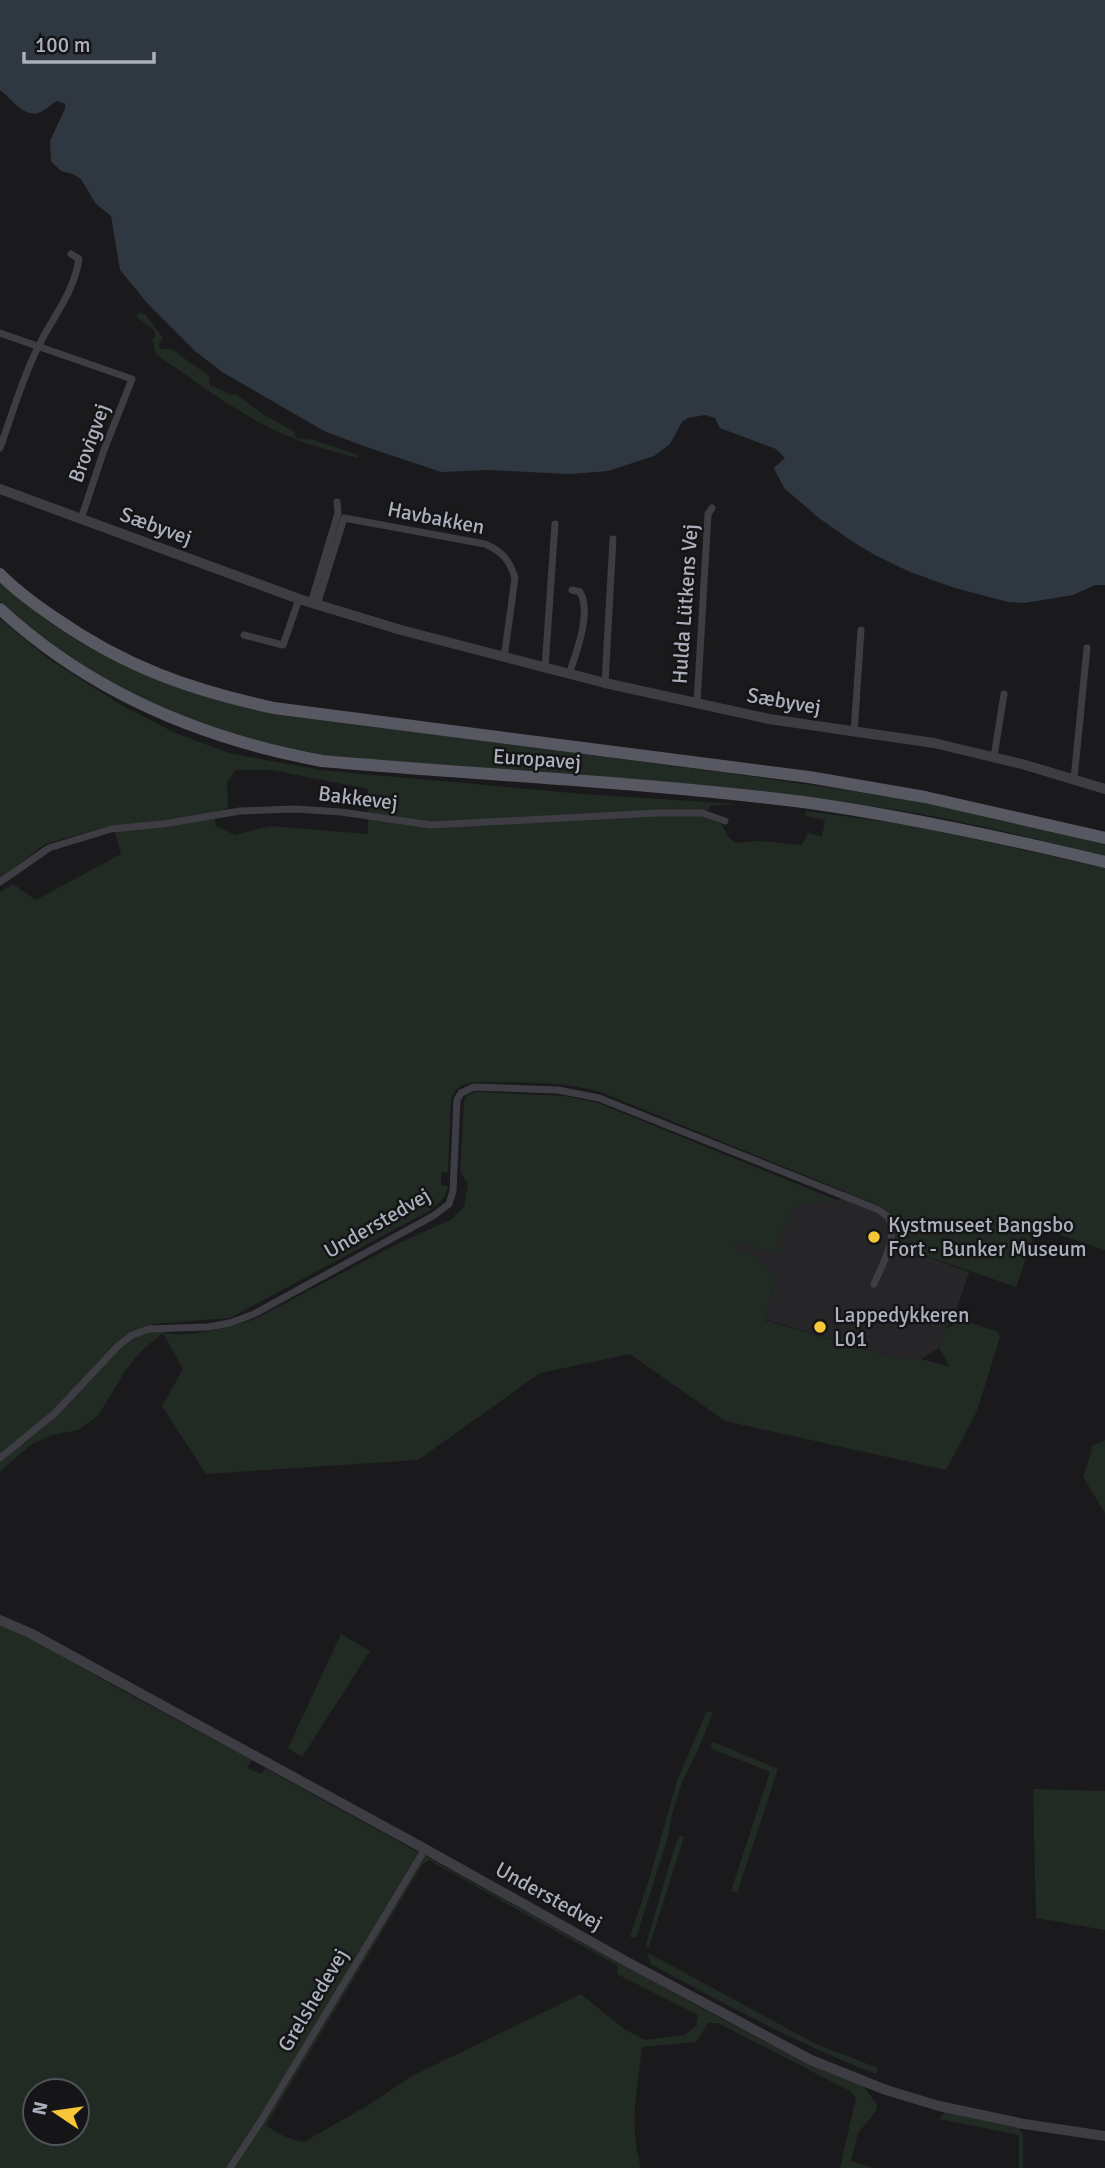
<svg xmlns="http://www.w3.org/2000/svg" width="1105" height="2168" font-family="Signika,sans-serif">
<rect width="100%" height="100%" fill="#1a1a1c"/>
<polygon fill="#262629" points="844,1191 893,1213 896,1219 898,1240 903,1248 969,1272 954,1318 945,1329 939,1348 921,1359 894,1358 764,1319 773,1288 735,1248 738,1240 761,1251 780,1232 799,1203 839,1201"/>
<g fill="#212b23" fill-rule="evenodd">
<path d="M 138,313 L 145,314 L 163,338 L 159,344 L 160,349 L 171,349 L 209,376 L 210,387 L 213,386 L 231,395 L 236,394 L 264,415 L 295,432 L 296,438 L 314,440 L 358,455 L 357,458 C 338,452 318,448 300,441 C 248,422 201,385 156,354 L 152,340 L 155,336 L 155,331 L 137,317 Z"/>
<path d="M 0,581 C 19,597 38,614 58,628 C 127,675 205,701 287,715 L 734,774 L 921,801 L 1105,843 L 1105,856 C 1023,836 940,814 855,804 C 735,789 613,782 492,771 C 419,765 345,762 273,746 C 171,724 76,670 0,601 Z"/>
<path d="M 0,619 L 49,659 L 123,706 L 173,732 L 229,753 L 320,770 L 583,794 L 738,804 L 711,806 L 702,817 L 721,824 L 729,837 L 735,843 L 759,841 L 802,845 L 808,833 L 822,837 L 825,820 L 806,816 L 806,811 L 916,826 L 1105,868 L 1105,1250 L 1037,1227 L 1016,1287 L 903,1248 C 890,1228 907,1220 880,1206 L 603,1093 C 562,1080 518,1083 476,1082 C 462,1084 457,1086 451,1099 L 448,1172 L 441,1172 L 441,1185 L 448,1186 C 447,1197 438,1204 429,1211 L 230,1318 L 152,1324 C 157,1327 161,1332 166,1333 C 192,1338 230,1327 255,1319 L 397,1244 L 452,1219 L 464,1207 L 468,1184 L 460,1171 L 464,1101 L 468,1095 L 476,1092 L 565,1096 L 598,1103 L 839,1201 L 799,1203 L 780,1232 L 778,1252 L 761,1251 L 738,1240 L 735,1248 L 755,1257 L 775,1279 L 764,1320 L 894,1358 L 921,1359 L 950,1367 L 939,1348 L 945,1329 L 963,1320 L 998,1332 L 1000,1337 L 977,1411 L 946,1470 L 725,1421 L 630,1354 L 540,1373 L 418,1460 L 206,1474 L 162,1406 L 183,1369 L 163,1333 L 141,1351 L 125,1371 L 98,1416 L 78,1430 L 52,1435 L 32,1444 L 0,1471 L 0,892 L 13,884 L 36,900 L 121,854 L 113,825 L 45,844 L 0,879 ZM 236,770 L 272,770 L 368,789 L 368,834 L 270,826 L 235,835 L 216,826 L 214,818 L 228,807 L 227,782 Z"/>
<polygon points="1105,1440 1105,1513 1083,1477 1092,1450 1090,1447"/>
<path d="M 0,1625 L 30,1637 L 121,1690 L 252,1760 L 247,1768 L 261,1774 L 265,1768 L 714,2015 L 809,2064 L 863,2085 L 877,2105 L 876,2111 L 858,2133 L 851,2161 L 874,2168 L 840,2168 L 856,2098 L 850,2091 L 718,2023 L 708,2023 L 696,2042 L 642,2047 C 637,2089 629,2128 641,2168 L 0,2168 ZM 429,1860 L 618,1966 L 617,1974 L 698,2015 L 696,2026 L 684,2035 L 645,2040 L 624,2029 L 581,1994 L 412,2076 L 370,2104 L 304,2142 C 291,2140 277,2134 266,2125 L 422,1865 ZM 35,2091 L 77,2091 L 77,2133 L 35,2133 Z"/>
<polygon points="341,1634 370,1651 302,1757 288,1748"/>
<polygon points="707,1711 713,1713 696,1754 682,1782 671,1818 668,1837 636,1938 630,1937 652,1870 677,1781"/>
<polygon points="712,1743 716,1743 778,1769 737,1893 731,1891 770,1772 710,1748"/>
<polygon points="1033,1789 1105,1791 1105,1930 1036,1918"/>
<polygon points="680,1835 684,1837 649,1947 645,1947 677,1840"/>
<path d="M 648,1953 L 816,2044 L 878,2068 L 876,2074 C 797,2044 724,2003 650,1964 Z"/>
<polygon points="945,2112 1019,2128 1023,2135 1023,2168 1019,2168 1019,2135 939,2119"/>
</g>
<path fill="#2f3841" d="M 0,0 L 1105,0 L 1105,585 L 1095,585 L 1073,595 L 1024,603 L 1008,602 L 955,588 L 910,572 L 875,555 L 853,542 L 819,518 L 784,488 L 774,468 L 785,458 L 776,449 L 720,428 L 715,418 L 705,415 L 688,418 L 682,422 L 670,444 L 654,456 L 608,471 L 569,474 L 487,470 L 441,472 L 375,450 L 326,432 L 222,372 L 195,351 L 148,304 L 120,270 L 111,216 L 96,204 L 81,179 L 73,174 L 61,171 L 51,161 L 50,141 L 65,109 L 65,104 L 57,101 C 51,104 45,111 38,113 C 23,117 11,98 0,90 Z"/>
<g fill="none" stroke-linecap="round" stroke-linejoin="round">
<g stroke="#3d3d43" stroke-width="7">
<polyline points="0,333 132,379 104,450 81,519"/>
<path d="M 0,448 C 12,415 22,379 38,347 C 52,318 74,293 79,259 L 71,254"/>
<polyline points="311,603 338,513 337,502"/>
<path d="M 317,605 L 344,518 L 485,544 C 502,551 510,561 515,578 L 504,658"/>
<polyline points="244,635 283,645 299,599"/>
<polyline points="545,668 555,524"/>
<path d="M 569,674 C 576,654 592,612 580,592 L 572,590"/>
<polyline points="605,683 613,539"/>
<polyline points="697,703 708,514 712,508"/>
<polyline points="854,733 861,630"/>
<polyline points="994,757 1004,694"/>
<polyline points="1074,779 1087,648"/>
<polyline points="0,882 49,848 111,829 163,824 240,811 295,809 341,812 431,825 656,813 702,813 725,821"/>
<path d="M 0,1458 L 55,1413 L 118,1346 L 132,1335 L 149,1329 L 208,1327 L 230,1323 L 254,1314 L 433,1216 L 449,1204 L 453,1191 L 457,1100 L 461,1093 L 474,1087 L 558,1090 L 599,1098 L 879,1210 L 888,1217 C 899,1237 882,1265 874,1284"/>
<polyline points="230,2168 261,2121 425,1849"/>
</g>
<g stroke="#3d3d43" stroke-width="10">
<polyline points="0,489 299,599 401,630 605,683 769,719 934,743 1022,764 1105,789"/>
<polyline points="0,1620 30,1633 425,1849 631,1964 811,2060 886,2090 939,2106 1024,2124 1105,2136"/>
</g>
<g stroke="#575861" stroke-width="12">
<path d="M 0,574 C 16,591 36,605 55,618 C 125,667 191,690 274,708 L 809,777 L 925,797 L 1105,838"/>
<path d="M 0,609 C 90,692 202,739 322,761 C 482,775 644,782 803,802 C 905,816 1005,838 1105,862"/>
</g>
</g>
<g fill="#f7c737" stroke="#151517" stroke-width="2.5">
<circle cx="874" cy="1237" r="7"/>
<circle cx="820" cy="1327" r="7"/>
</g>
<g text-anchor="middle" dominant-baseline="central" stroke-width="5" stroke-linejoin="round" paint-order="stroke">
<g font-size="21" fill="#acb0bc" stroke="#151517">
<text transform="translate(89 443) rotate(-70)">Brovigvej</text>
<text transform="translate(436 518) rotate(11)">Havbakken</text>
<text transform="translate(156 526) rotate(20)">Sæbyvej</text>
<text transform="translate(685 604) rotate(-86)">Hulda Lütkens Vej</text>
<text transform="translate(784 701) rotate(10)">Sæbyvej</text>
<text transform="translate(537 759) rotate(4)">Europavej</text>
<text transform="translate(358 798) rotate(7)">Bakkevej</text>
<text transform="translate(377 1223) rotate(-30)">Understedvej</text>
<text transform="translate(549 1896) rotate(29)">Understedvej</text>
<text transform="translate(313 2000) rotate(-59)">Grelshedevej</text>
</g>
<g font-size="21" fill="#acb0bc" stroke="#151517" text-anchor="start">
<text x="888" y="1225">Kystmuseet Bangsbo<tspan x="888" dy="24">Fort - Bunker Museum</tspan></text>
<text x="834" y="1315">Lappedykkeren<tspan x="834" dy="24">L01</tspan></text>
</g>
</g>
<g transform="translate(56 2112) rotate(283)"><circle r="33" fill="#151517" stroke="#515359" stroke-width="2"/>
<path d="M0-5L12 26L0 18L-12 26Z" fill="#f7c737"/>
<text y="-10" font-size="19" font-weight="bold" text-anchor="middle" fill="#acb0bc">N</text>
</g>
<path d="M24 52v10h130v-10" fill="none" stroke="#acb0bc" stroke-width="3.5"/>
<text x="35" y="52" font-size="21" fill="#acb0bc" stroke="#151517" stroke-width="5" paint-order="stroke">100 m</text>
</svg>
